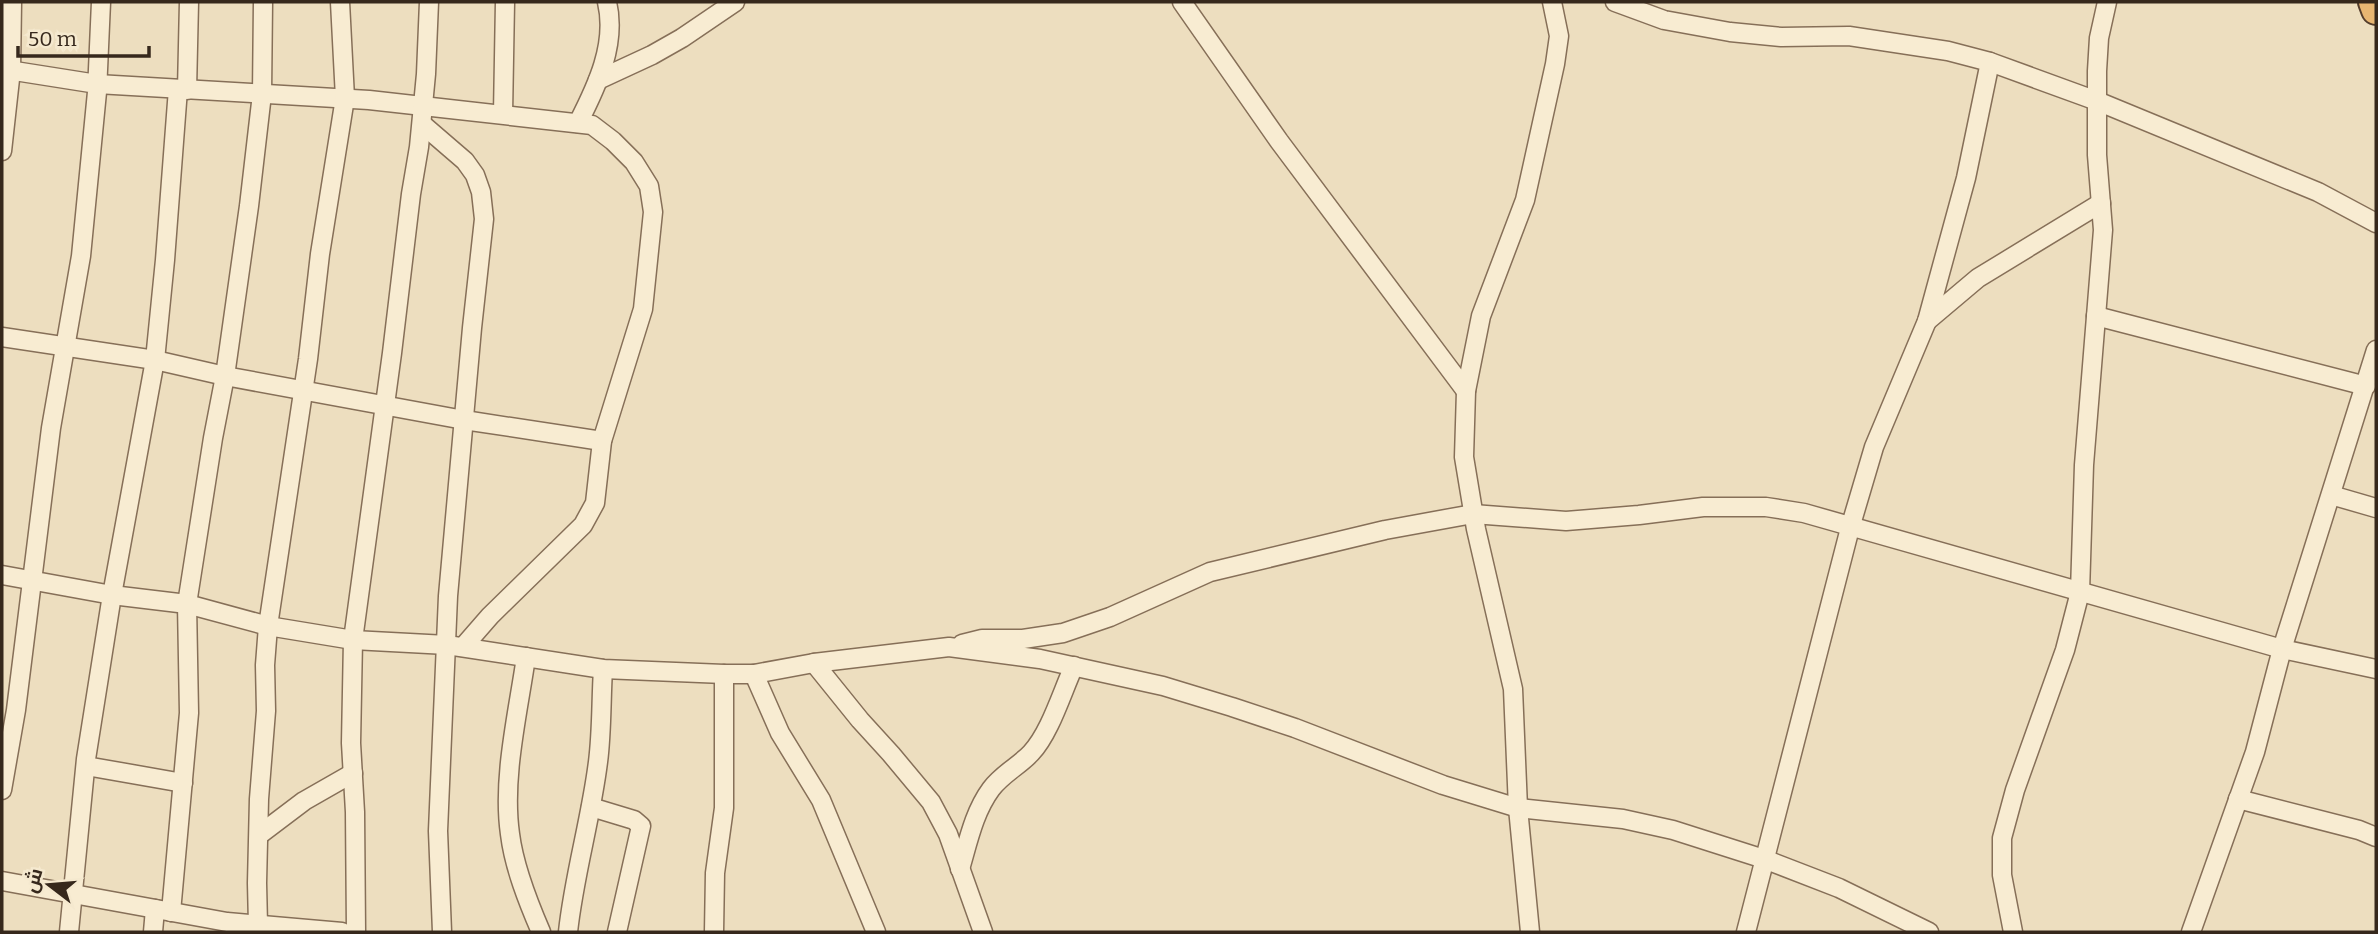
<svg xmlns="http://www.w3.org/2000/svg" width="2378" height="934" font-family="Bitter,Cairo,serif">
<rect width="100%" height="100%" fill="#eddebf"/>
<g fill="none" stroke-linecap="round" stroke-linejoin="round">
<defs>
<g id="minor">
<polyline points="1182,2 1279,141 1466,391"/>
<polyline points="1615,2 1664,20 1730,32 1781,37 1849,36 1948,51 1990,62 2097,101 2318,192 2376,223"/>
<polyline points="2,69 97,84 369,100 592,125 613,141 634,162 649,186 653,212 643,309 602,441 595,503 583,525 490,616 463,647"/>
<polyline points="598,80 652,55 682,38 735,2"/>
<polyline points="187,90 189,2"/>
<polyline points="503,114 505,2"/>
<path d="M 578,123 C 597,86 617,44 607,2"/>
<polyline points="422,124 465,161 475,175 481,192 484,219 472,328 448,596 438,831 442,932"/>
<polyline points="2,151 11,70 12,2"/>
<polyline points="2096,316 2366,386"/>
<polyline points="1927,321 1978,278 2101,203"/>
<polyline points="2,337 155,360 225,376 464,420 602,441"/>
<polyline points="2331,495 2376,508"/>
<polyline points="2,575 112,595 187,604 268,626 353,640 447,645 603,669 724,674 754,674 814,663 949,647 1040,659 1163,686 1232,707 1295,728 1443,785 1518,808 1623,819 1673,830 1764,859 1839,888 1929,932"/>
<polyline points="962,644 982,639 1023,639 1063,633 1110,617 1210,572 1385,530 1473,514 1566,521 1639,515 1703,507 1766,507 1804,513 2282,649 2376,669"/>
<path d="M 526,657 C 518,713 502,778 510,834 C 514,867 528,902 541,932"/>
<polyline points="814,663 860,720 891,754 931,802 948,834 983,932"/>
<polyline points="754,674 780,733 821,800 876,932"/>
<polyline points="86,766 183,783"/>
<polyline points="2,790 16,710 51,428 81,256 97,92 101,2"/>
<polyline points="2238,799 2359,830 2376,837"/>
<polyline points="591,807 634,820 641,826 617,932"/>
<polyline points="259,835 304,801 353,773"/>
<path d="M 960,869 C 968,842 974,812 991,789 C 1002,774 1019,766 1031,753 C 1050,733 1062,692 1074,666"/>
<polyline points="2,881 227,922 342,932"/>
<polyline points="171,912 189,713 187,604 213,438 225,376 249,206 262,94 263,2"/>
<polyline points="258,925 257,883 259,799 266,711 265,665 268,626 308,359 320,254 345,98 340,2"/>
<polyline points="69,932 86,759 112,595 155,360 165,260 178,89"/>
<polyline points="153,932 155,909"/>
<polyline points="356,932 355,812 351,743 353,640 392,353 411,194 419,147 426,74 429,2"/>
<path d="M 568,932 C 574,875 591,819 598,762 C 602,731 601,700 603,669"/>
<polyline points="714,932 715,873 724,808 724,674"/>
<polyline points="1530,932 1518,808 1513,689 1476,529 1464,457 1466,391 1481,316 1525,200 1555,64 1559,36 1552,2"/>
<polyline points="1746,932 1850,528 1874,447 1927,321 1966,178 1990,62"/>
<polyline points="2013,932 2002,875 2002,838 2015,790 2065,650 2080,592 2084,465 2103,230 2097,155 2097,71 2099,38 2107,2"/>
<polyline points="2191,932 2255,752 2282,649 2376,350"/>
</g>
<polyline id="trunk" points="2373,2 2376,10"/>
</defs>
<use href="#minor" stroke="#866f58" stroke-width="21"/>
<use href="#trunk" stroke="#543d2c" stroke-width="32"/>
<use href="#minor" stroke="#f8ecd2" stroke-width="18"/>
<use href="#trunk" stroke="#e8b672" stroke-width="28"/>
</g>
<rect width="2378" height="934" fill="none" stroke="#36281c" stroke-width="7"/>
<g transform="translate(49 885) rotate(286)" stroke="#f5e9cf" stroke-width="5" paint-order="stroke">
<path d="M0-5L12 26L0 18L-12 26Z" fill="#36281c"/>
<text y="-10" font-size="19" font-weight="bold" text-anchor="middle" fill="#36281c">ش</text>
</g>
<path d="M18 46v10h131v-10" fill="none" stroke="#36281c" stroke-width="3.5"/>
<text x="28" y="46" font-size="21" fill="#36281c" stroke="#f5e9cf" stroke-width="5" paint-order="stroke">50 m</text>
</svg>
